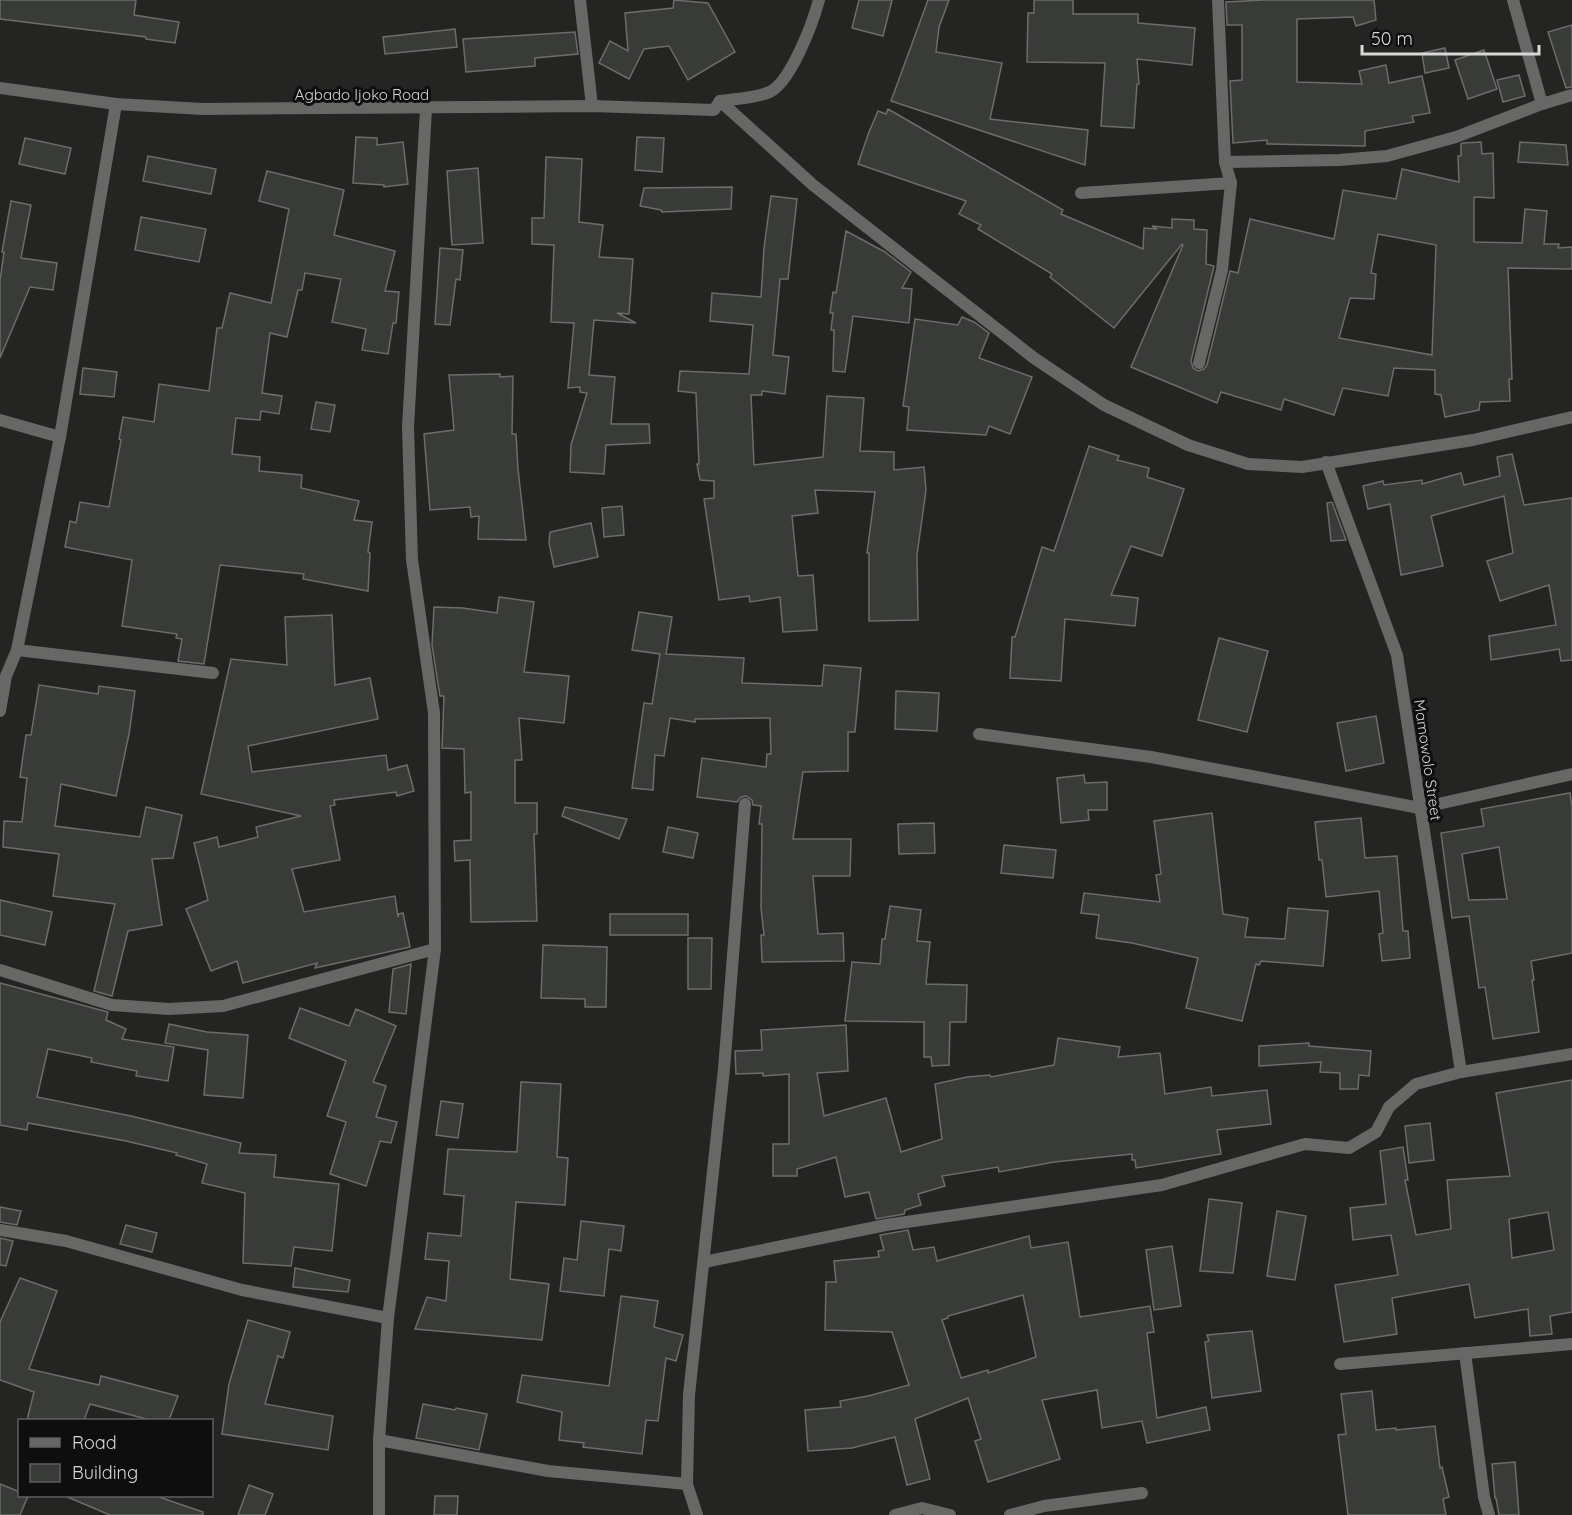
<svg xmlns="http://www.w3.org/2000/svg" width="1572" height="1515" font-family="Quicksand,sans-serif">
<rect width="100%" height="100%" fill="#242523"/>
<g fill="#393b39" stroke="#6b6d6a" stroke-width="1.5" fill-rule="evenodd">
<polygon points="0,0 136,0 134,15 179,22 175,43 146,39 146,37 0,19"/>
<polygon points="674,0 708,3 735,52 688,80 669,46 644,49 629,79 599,63 610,41 628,51 625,13 673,8"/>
<polygon points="859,0 892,0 883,36 852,28"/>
<polygon points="928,0 949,0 939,27 936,52 1002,63 990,119 1088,130 1085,165 891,101"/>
<polygon points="1034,0 1073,0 1073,14 1138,14 1138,23 1195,28 1192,65 1137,59 1139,84 1137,84 1134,128 1101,126 1105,63 1027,62 1028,13 1034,13"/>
<polygon points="1264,0 1374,0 1376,20 1356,26 1353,17 1297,19 1297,82 1362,84 1359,71 1386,65 1389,83 1422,76 1430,113 1412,116 1414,122 1365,131 1365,146 1267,144 1267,140 1233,143 1230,81 1242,80 1242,25 1227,25 1226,2"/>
<polygon points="1572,25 1572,87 1566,88 1548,32"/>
<polygon points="455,29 457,47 385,54 383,37"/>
<polygon points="575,32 578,54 535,58 535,66 466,72 463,39"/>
<polygon points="1445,48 1449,68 1425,73 1422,53"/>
<polygon points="1484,50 1497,89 1468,99 1455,60"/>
<polygon points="1519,75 1525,96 1503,102 1497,80"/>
<path d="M 888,109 L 1063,210 L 1061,214 L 1143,249 L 1144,228 L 1157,229 L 1152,226 L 1172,228 L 1172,219 L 1194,220 L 1194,229 L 1207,230 L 1206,264 L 1214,266 L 1191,361 L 1193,368 L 1198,371 L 1204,369 L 1207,365 L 1230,271 L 1238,273 L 1250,219 L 1334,239 L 1343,190 L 1396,199 L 1402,169 L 1459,182 L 1458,156 L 1461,156 L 1461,144 L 1463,143 L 1481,142 L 1482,154 L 1493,153 L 1494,198 L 1474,197 L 1474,242 L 1522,243 L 1525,209 L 1547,211 L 1544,244 L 1559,244 L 1558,248 L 1572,247 L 1572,269 L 1508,268 L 1512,379 L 1509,379 L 1510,401 L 1480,402 L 1479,410 L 1445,417 L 1441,395 L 1435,394 L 1435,370 L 1394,368 L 1388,396 L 1343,388 L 1334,415 L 1284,399 L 1281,410 L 1221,392 L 1217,403 L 1131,367 L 1183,245 L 1182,244 L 1114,328 L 1050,277 L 1052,274 L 978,229 L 981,225 L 959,214 L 966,201 L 858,164 L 869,132 L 878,111 L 886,114 ZM 1378,234 L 1436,245 L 1432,355 L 1339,338 L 1350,298 L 1374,299 L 1376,274 L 1371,273 Z"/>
<polygon points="356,137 377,138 377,145 403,142 408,184 384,187 384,185 353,183"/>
<polygon points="637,137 664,138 662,172 635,170"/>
<polygon points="25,138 71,148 65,174 19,164"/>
<polygon points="1520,142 1566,145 1568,165 1518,162"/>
<polygon points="148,156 216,169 211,194 143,181"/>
<polygon points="546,157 582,159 579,222 603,225 599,257 633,259 629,314 617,313 636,323 594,320 589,375 615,377 611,424 649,424 650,443 606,445 604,474 570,472 571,445 587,393 580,392 580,387 568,388 574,323 551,322 554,245 532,244 532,218 544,218"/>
<polygon points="478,168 483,243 452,245 447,171"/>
<polygon points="267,171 344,190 334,235 395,251 385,291 399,292 396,323 393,323 388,354 362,350 366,329 332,322 341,279 305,273 302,290 298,290 287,337 270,333 262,393 282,396 279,414 261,411 260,420 236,418 232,454 260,457 259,471 302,475 301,488 359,501 354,520 372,522 368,552 370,553 368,591 303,579 304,574 220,565 204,664 178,661 182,639 176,638 177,634 122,626 132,560 65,547 70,521 76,523 80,502 109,507 121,440 119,439 123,417 154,422 159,384 209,391 217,328 222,328 230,293 271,303 289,209 259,201"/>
<polygon points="732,187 731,209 662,212 661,210 640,206 644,188"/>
<polygon points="771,196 797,199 788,279 780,279 773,355 789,357 785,394 762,391 762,395 751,395 754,465 823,457 827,396 864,398 860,451 894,452 894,470 924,467 926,490 917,555 918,620 869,621 869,553 867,553 875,492 815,490 818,513 792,516 798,576 813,575 817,630 783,632 780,597 750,602 749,596 719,600 704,499 714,498 714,481 700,480 697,464 699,464 696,393 678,391 680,371 749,374 753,325 710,321 712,293 761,297 764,248"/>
<polygon points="11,201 31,205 21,258 57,263 53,290 30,287 0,358 0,281 4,252 2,252"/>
<polygon points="141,217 206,229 199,262 135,250"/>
<polygon points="846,231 885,252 911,272 902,288 912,289 909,323 853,316 845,372 833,371 834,330 831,330 833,313 830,313 833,292 836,293"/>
<polygon points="440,248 463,250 460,280 456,279 450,325 435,324"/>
<polygon points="962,317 974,322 989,333 979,358 1032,377 1010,434 989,426 986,435 907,430 909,407 903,406 915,319 958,325"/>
<polygon points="83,368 117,372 114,397 80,394"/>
<polygon points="500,374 500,377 513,376 512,434 516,434 518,469 526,540 478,539 479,516 471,517 470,507 430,510 424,434 454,430 449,375"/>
<polygon points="316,402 335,405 330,432 311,429"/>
<polygon points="1089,446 1119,456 1117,460 1149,468 1147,477 1184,489 1162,556 1131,546 1111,595 1138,598 1135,626 1065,619 1061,681 1010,678 1012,637 1015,637 1042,547 1054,551"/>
<polygon points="1512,454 1524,505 1572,498 1572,660 1561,661 1559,649 1491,660 1489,636 1556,625 1549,585 1500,601 1487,561 1513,553 1504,496 1431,516 1443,566 1401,575 1390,504 1368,509 1363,486 1383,481 1384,485 1422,480 1422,484 1461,473 1464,485 1500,476 1497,457"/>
<polygon points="1332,502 1346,540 1331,541 1327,503"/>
<polygon points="622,506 624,535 604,537 602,508"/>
<polygon points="591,523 598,557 554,567 549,543 550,532"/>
<polygon points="499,597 534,602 524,672 569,676 564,723 519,718 522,760 515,760 515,803 537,803 537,834 534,834 537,921 471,922 470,860 455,861 454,841 471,840 471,792 465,793 464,749 442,748 444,696 440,696 432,645 434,607 463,608 497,613"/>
<polygon points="639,612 672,617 666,654 744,658 742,683 822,686 824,665 861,668 855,732 848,732 848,771 803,772 793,839 851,839 850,876 813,876 818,934 843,933 844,961 762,962 761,935 764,935 761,908 762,824 759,824 761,806 753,805 752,800 746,796 741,797 737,802 697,797 702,758 766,767 767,754 771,754 770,718 695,719 695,722 670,718 664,756 655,755 653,790 632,788 644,703 652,704 660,654 632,650"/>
<polygon points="332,615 335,685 370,678 378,719 248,746 252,772 386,755 388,770 407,765 414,791 397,796 396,792 334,800 335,805 330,806 340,860 292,869 304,912 395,896 398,917 399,914 403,913 410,947 315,968 317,963 243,983 237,961 211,971 186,909 208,900 194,843 217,837 219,847 258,837 256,827 301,816 201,794 231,659 287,665 285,617"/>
<polygon points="1219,638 1268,651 1247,732 1198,720"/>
<polygon points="39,685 98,694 99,686 135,691 129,734 116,796 61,784 55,826 140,837 146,807 182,815 173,858 152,859 162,925 128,931 112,996 94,991 115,904 53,896 59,854 3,847 4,821 22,822 27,778 20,777 26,735 31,735"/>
<polygon points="896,691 939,693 937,731 895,729"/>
<polygon points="1376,716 1384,763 1346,771 1337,723"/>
<polygon points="1084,775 1085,783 1107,782 1107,810 1088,810 1089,820 1061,823 1057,778"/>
<path d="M 1570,793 L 1572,807 L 1572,953 L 1531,961 L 1534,980 L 1532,980 L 1539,1032 L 1493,1039 L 1485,987 L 1479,988 L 1469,916 L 1452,918 L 1441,833 L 1484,826 L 1481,809 ZM 1499,847 L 1507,899 L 1469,900 L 1462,854 Z"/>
<polygon points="565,807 627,819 619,839 562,816"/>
<polygon points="1212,813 1223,914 1248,918 1245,937 1285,939 1288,908 1328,911 1323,966 1261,961 1259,965 1256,964 1242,1021 1186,1008 1198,958 1132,943 1096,938 1099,915 1081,913 1084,893 1160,902 1156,875 1161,874 1154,821"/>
<polygon points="1361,818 1365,858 1397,856 1403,931 1408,931 1410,958 1382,961 1379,934 1383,933 1379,891 1326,897 1322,860 1319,860 1315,822"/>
<polygon points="934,823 935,853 899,854 898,824"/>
<polygon points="668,827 698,833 693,858 663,852"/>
<polygon points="1004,845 1056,850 1053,878 1001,873"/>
<polygon points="0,900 52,912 45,945 0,935"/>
<polygon points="890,906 921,910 917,941 930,942 926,984 967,985 966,1022 950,1022 949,1065 932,1066 931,1057 924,1057 924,1022 845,1021 852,962 880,964 882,939 885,939"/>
<rect x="610" y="914" width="78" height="21"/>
<polygon points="688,938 712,938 711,989 688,989"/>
<polygon points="543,945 607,947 606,1007 585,1007 585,999 541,998"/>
<polygon points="411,964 406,1014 389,1012 393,969"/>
<polygon points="0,983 108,1012 106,1020 126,1029 122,1039 174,1047 168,1081 136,1076 137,1071 91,1062 92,1058 48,1049 37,1097 131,1116 241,1143 239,1153 276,1155 274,1177 339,1184 332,1251 294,1247 291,1266 243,1263 245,1193 202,1183 207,1164 176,1155 177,1153 126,1141 28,1123 27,1130 0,1125"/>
<polygon points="300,1008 349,1026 356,1009 396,1026 373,1082 386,1086 376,1117 397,1122 391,1143 380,1141 366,1186 330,1174 346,1122 327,1116 346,1061 289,1038"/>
<polygon points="169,1024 207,1032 248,1035 243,1098 204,1095 208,1050 165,1043"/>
<polygon points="846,1025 848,1071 817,1073 824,1116 886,1098 901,1152 942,1139 935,1084 967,1077 990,1075 991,1077 1054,1065 1058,1038 1120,1047 1118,1057 1160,1053 1165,1094 1211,1087 1212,1096 1267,1090 1271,1124 1217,1130 1221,1154 1136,1168 1135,1160 1132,1160 1132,1154 1054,1162 999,1172 998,1167 942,1176 945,1186 918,1194 921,1205 905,1210 904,1214 876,1219 869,1192 845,1197 836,1157 797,1169 797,1176 773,1176 773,1144 789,1144 789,1074 763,1076 763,1073 736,1074 735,1051 762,1050 761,1030"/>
<polygon points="1309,1043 1309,1046 1371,1051 1369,1076 1359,1075 1358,1089 1340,1089 1340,1073 1320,1072 1321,1062 1259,1066 1259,1046"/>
<path d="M 1572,1080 L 1572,1312 L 1550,1316 L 1552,1334 L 1530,1336 L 1528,1309 L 1475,1318 L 1469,1284 L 1392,1298 L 1397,1334 L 1344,1342 L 1335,1285 L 1398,1275 L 1391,1235 L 1353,1240 L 1350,1208 L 1386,1204 L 1380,1151 L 1403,1147 L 1408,1180 L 1405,1180 L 1416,1235 L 1451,1229 L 1447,1180 L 1510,1176 L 1496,1093 ZM 1548,1212 L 1554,1250 L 1512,1258 L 1509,1219 Z"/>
<polygon points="521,1082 561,1084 557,1157 568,1158 565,1205 516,1202 510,1279 549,1284 542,1340 415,1329 427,1297 446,1301 449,1261 425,1259 428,1233 461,1236 464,1196 444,1194 448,1149 517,1152"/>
<polygon points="441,1101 463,1104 458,1138 436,1135"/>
<polygon points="1430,1123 1434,1160 1409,1163 1405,1126"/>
<polygon points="1209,1199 1242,1203 1233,1273 1200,1271"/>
<polygon points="0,1207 21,1211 17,1225 0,1222"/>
<polygon points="1277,1211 1306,1216 1295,1280 1267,1276"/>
<polygon points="581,1221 624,1226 621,1251 609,1249 604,1296 560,1291 564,1258 577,1260"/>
<polygon points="126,1225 157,1233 152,1252 120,1244"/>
<path d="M 908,1230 L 913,1250 L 934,1247 L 937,1261 L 1029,1236 L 1031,1248 L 1068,1242 L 1080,1317 L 1150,1306 L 1154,1332 L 1147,1333 L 1157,1418 L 1206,1407 L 1210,1430 L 1147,1443 L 1142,1421 L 1102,1428 L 1097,1390 L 1042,1400 L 1060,1459 L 988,1482 L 975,1441 L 981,1439 L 968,1398 L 915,1419 L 930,1479 L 907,1485 L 895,1437 L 852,1448 L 808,1451 L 805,1410 L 841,1407 L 840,1401 L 868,1396 L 909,1385 L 892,1332 L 825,1330 L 826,1282 L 836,1282 L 834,1261 L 879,1257 L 878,1251 L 884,1250 L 880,1235 ZM 1023,1295 L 1036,1357 L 988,1373 L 988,1370 L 961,1378 L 942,1320 L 948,1318 L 948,1316 Z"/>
<polygon points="0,1238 13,1241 6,1266 0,1265"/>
<polygon points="1172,1246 1181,1306 1154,1310 1146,1250"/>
<polygon points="295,1268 350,1280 348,1292 293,1287"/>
<polygon points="20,1278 57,1291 29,1369 99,1385 101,1376 178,1396 169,1420 150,1420 90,1404 84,1420 27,1420 34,1392 0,1380 0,1322"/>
<polygon points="621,1296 658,1301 654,1327 683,1335 676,1361 666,1358 658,1421 646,1420 642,1454 583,1447 584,1443 559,1440 562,1412 517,1402 522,1375 609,1386"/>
<polygon points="248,1320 290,1332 283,1358 278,1356 265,1404 333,1416 328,1450 222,1434 229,1384"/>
<polygon points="1252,1331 1261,1391 1212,1398 1205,1342 1209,1341 1207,1335"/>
<polygon points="1372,1391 1376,1430 1396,1428 1396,1430 1435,1426 1440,1468 1442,1467 1449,1497 1443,1499 1446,1515 1348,1515 1338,1435 1346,1434 1341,1394"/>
<polygon points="423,1404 455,1410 456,1408 487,1414 479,1450 416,1438"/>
<polygon points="1515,1462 1519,1515 1499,1515 1496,1498 1495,1498 1492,1464"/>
<polygon points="0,1484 20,1492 20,1496 28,1496 20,1515 0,1515"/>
<polygon points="249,1485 273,1494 265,1515 238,1515"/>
<polygon points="65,1496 156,1496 203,1512 203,1515 110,1515"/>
<polygon points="435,1496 458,1496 457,1515 434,1515"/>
</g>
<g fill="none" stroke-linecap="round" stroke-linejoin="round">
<g stroke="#676866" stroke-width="12">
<polyline points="580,0 592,106"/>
<polyline points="1513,0 1542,104"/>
<polyline points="0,88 116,104 203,109 592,106 714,110 720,101"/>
<polyline points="720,101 813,185 1034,358 1104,405 1188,445 1248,464 1302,467 1473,440 1572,417"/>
<path d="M 720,101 C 735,99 753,98 767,93 C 790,86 813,22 819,0"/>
<polyline points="1225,162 1339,160 1387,156 1456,137 1542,104 1572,95"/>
<polyline points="1081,193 1231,183"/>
<polyline points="1199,363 1222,270 1231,183 1225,162 1218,0"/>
<polyline points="0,420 60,437"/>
<polyline points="1326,462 1397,655 1461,1072"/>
<polyline points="17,650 213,673"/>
<polyline points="0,711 6,676 17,650 60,437 116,104"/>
<polyline points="979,734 1151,757 1420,808 1572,774"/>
<polyline points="0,970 112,1005 169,1009 223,1006 435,949"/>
<polyline points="0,1230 66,1241 242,1290 388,1318"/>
<polyline points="704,1262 886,1225 1162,1185 1305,1144 1349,1148 1376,1132 1389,1107 1416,1084 1461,1072 1572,1054"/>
<polyline points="1465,1353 1484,1497 1489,1515"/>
<polyline points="1340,1364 1572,1344"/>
<polyline points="379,1440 548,1471 687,1484"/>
<polyline points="379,1515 379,1440 388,1318 435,949 434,713 412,560 408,427 426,109"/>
<polyline points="697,1515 687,1484 689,1395 724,1069 745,804"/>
<polyline points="895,1515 922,1508 950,1515"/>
<polyline points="1010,1515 1044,1506 1142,1493"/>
</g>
</g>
<g text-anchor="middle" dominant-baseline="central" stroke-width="6" stroke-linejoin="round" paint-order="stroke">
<g font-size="15" fill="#d8d9d7" stroke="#0d0e0d">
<text x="362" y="94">Agbado Ijoko Road</text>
<text transform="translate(1428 760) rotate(82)">Mamowolo Street</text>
</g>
</g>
<rect x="18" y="1419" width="195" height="78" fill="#0d0e0d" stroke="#5e5f5e" stroke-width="1.5"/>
<rect x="30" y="1438" width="30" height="9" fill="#676866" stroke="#5e5f5e" stroke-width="1.5"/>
<text x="72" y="1449" font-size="18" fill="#d8d9d7">Road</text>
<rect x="30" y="1464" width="30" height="18" fill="#393b39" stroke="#5e5f5e" stroke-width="1.5"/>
<text x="72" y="1479" font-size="18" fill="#d8d9d7">Building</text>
<path d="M1362 45v9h177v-9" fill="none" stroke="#d8d9d7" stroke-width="3"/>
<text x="1371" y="45" font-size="18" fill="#d8d9d7" stroke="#0d0e0d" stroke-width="4.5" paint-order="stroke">50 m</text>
</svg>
